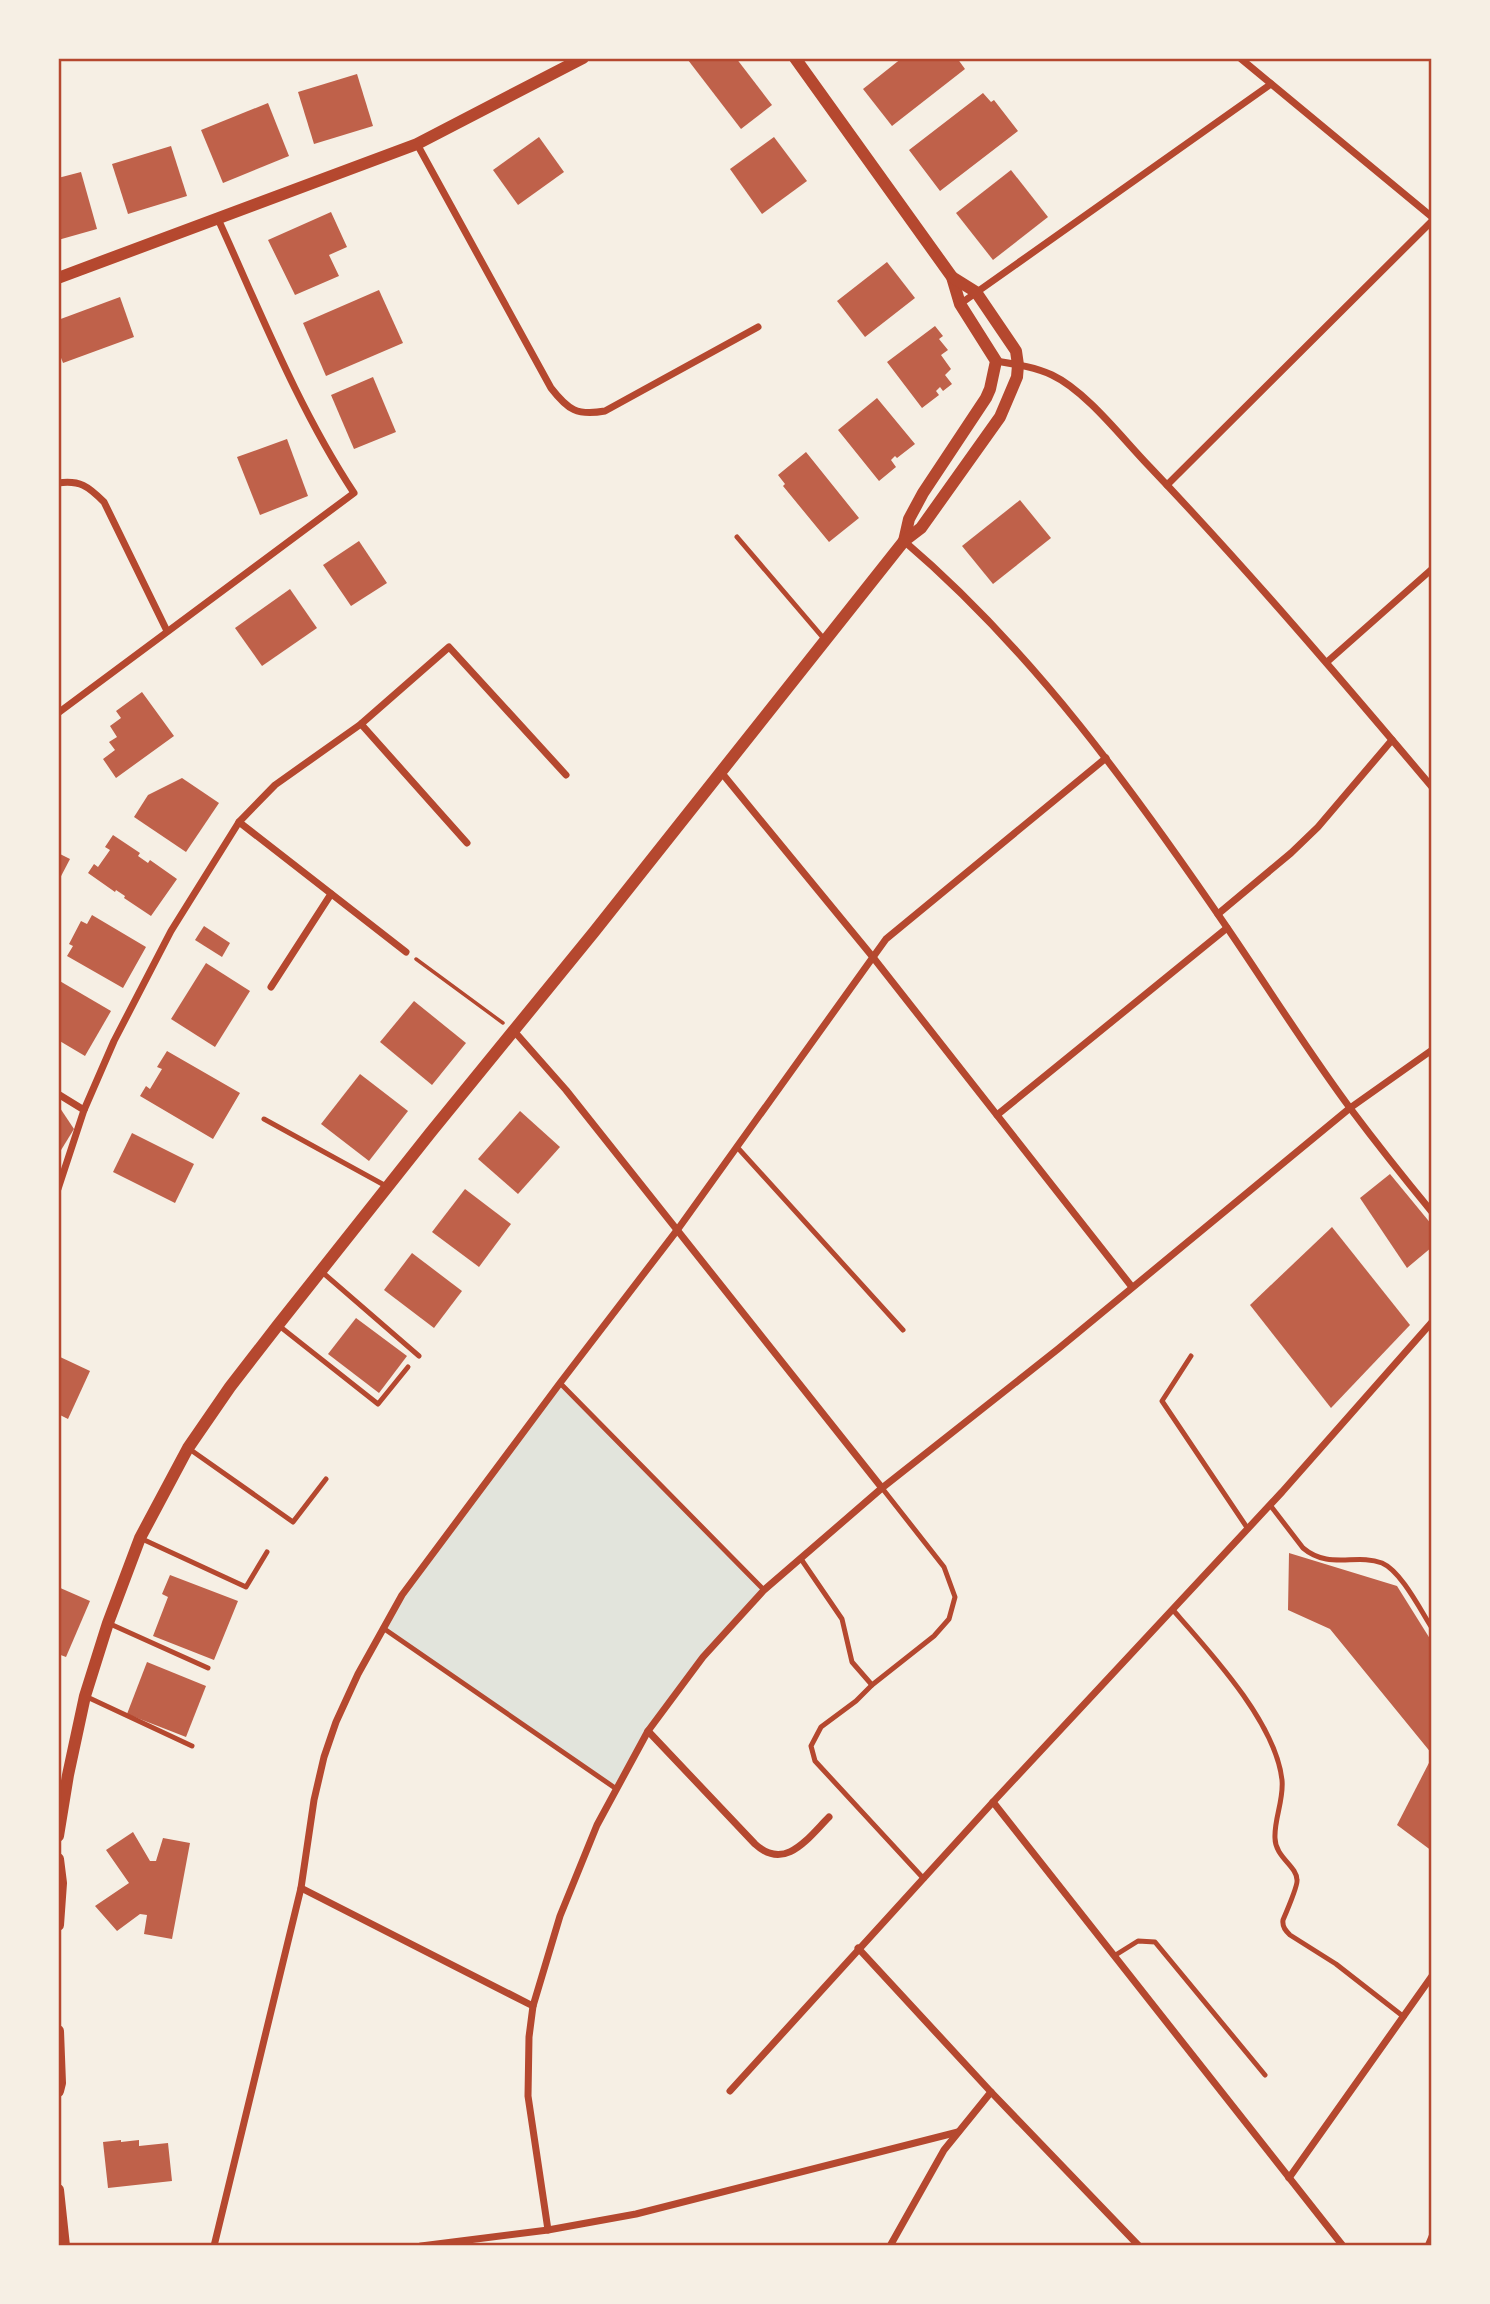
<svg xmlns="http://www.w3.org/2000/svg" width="1490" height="2304" font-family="'PT Sans Narrow',sans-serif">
<rect width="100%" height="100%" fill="#f6efe4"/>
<polygon fill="#e2e4dc" points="560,1383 764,1590 740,1615 648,1731 615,1788 383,1628 402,1595"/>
<g fill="#bf614a">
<polygon points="692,58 736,58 772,105 741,129 688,60"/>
<polygon points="902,58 957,58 965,69 892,126 863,89"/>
<polygon points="357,74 373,126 314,144 298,92"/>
<polygon points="983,93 991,102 994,100 1018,131 940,191 909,150"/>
<polygon points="268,103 289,156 223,183 201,130"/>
<polygon points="539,137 564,172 518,205 493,170"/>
<polygon points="774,137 807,181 762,214 730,169"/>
<polygon points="171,146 187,196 128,214 112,164"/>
<polygon points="1011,170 1048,217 993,260 956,213"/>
<polygon points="81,172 97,229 58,240 58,178"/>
<polygon points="331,212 347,247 329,255 339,276 295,295 268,240"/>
<polygon points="887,262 915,298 865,337 837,301"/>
<polygon points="379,290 403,343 326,376 303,323"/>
<polygon points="120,297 134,337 63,363 58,350 58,320"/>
<polygon points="935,326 943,336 939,339 948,350 941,355 951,369 945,375 952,384 943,391 940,387 936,391 939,395 922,408 887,362"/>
<polygon points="373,377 396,432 354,449 331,395"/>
<polygon points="877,398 915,444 897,458 895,456 891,460 896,467 879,481 838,430"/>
<polygon points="287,439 308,496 260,515 237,457"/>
<polygon points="806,452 859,518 829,542 783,486 785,484 778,475"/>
<polygon points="1020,500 1051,538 993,584 962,546"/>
<polygon points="359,541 387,583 351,606 323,565"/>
<polygon points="290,589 317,628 262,666 235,628"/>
<polygon points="142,692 174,736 116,778 103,759 115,750 109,742 117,737 110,726 121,718 116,711"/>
<polygon points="182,778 219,803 186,852 134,817 148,795"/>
<polygon points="113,835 140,853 138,856 148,863 150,860 177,879 151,916 124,898 125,896 116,890 115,892 88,873 94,864 98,867 110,850 105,847"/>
<polygon points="58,853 70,859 58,882"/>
<polygon points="92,915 146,947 123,988 67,956 73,946 69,944 81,921 87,924"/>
<polygon points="204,926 230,943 222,957 195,940"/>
<polygon points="206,963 250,991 215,1047 171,1019"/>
<polygon points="58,980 111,1011 85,1056 58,1040"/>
<polygon points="414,1001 466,1043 432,1085 380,1042"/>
<polygon points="167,1051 240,1093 213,1139 140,1096 146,1086 150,1089 162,1069 157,1067"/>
<polygon points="360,1074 408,1111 369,1161 321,1124"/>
<polygon points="58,1105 74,1129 58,1155"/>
<polygon points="520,1111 560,1147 518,1194 478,1159"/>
<polygon points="132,1133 194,1164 175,1203 113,1172"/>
<polygon points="1390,1174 1432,1225 1432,1247 1407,1268 1360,1198"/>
<polygon points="465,1189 511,1224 479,1267 432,1232"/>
<polygon points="1332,1227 1410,1325 1331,1408 1250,1305"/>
<polygon points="412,1253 462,1291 434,1328 384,1290"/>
<polygon points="356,1318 407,1356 379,1393 328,1354"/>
<polygon points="58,1356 90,1371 68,1419 58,1414"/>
<polygon points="1289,1553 1397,1586 1432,1642 1432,1754 1330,1629 1288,1610"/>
<polygon points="170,1575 238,1601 214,1660 153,1636 168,1597 162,1594"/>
<polygon points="58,1587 90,1601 66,1657 58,1654"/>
<polygon points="147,1662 206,1686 186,1737 127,1714"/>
<polygon points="1432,1757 1432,1851 1397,1825"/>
<polygon points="133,1832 150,1861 156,1861 163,1838 190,1843 172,1939 144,1934 147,1915 140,1914 117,1931 95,1906 129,1883 106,1850"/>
<polygon points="121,2140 121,2142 139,2140 139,2146 168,2143 172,2181 108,2188 103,2142"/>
</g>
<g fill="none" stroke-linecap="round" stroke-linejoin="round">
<polyline stroke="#b5482f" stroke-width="3.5" points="416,959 503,1023"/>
<g stroke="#b5482f" stroke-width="5">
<polyline points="737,537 825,640"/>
<polyline points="264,1119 386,1186"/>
<polyline points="737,1147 903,1330"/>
<polyline points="321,1271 419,1356"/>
<polyline points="278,1325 378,1404 408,1367"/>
<polyline points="1191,1356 1162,1401 1248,1529"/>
<polyline points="560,1383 764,1590"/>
<polyline points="188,1448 293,1522 326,1479"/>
<polyline points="882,1488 944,1567 955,1597 949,1619 934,1636 872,1685 856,1701 821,1727 811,1746 815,1761 924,1879"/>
<path d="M 1270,1505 L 1303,1548 C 1329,1570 1356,1553 1382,1563 C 1401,1571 1421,1611 1432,1628"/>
<polyline points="140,1538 246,1587 267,1552"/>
<polyline points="801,1559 842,1619 852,1662 872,1685"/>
<path d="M 1173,1610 C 1210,1652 1276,1723 1282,1780 C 1284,1800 1274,1819 1275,1838 C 1275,1857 1297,1866 1297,1880 C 1298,1885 1286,1913 1283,1920 C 1282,1927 1286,1931 1290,1935 L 1336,1964 L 1404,2017"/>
<polyline points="108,1623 208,1668"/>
<polyline points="383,1628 615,1788"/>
<polyline points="85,1696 192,1746"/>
<polyline points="1114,1956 1138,1941 1155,1942 1265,2075"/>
<polyline points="1427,2246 1432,2234"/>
</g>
<g stroke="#b5482f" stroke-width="7">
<polyline points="1240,58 1432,217"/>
<path d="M 417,144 L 551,388 C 568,410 577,416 605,411 L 758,327"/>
<polyline points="960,304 1271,84"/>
<path d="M 996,361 C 1014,364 1035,367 1052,375 C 1086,391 1122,438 1148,465 C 1247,569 1340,678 1432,787"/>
<path d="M 58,483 C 80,480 88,486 104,502 L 167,631"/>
<polyline points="1167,485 1432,221"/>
<path d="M 904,541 C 1033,651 1133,790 1228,929 C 1269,989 1307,1050 1350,1108 C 1377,1144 1404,1178 1432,1212"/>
<polyline points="1327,662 1432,569"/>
<path d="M 58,713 L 354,493 C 298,408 260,311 218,219"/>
<polyline points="361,724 467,843"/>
<polyline points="721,772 872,956 1132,1287"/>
<polyline points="239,822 406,952"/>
<polyline points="1218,914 1291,853 1318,827 1392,740"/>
<polyline points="271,987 331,894"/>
<polyline points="514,1031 566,1090 882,1488"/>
<polyline points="58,1094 84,1110"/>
<polyline points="997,1115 1227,928"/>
<polyline points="58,1189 84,1110 114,1041 171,931 239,822 275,785 361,724 449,647 566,775"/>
<path d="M 648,1731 L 755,1844 C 785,1872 808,1838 829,1817"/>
<polyline points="993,1802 1343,2246"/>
<polyline points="301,1888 533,2006"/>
<polyline points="858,1948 991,2092 1139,2246"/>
<polyline points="730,2091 993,1802 1282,1492 1432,1322"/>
<polyline points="1289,2178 1432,1976"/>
<polyline points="548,2230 528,2096 529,2037 533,2006 560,1916 597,1825 648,1731 703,1657 764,1590 882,1488 1058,1349 1350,1108 1432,1050"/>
<polyline points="214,2246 301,1888 314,1800 324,1757 336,1722 358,1674 402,1595 560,1383 678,1229 886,939 1106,758"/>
<polyline points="421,2246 548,2230 636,2214 958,2132"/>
<polyline points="890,2246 944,2150 991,2092"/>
</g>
<g stroke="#b5482f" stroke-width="12">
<polyline points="795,58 952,277 960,304 996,361 990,389 986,398 923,493 909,519 904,541"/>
<polyline points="58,278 417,144 583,58"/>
<polyline points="58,1836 68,1775 85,1696 108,1623 140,1538 188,1448 230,1387 278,1325 431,1132 594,932 904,541 921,528 1000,417 1017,377 1018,365 1016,351 976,292 952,277"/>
<polyline points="58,1859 61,1883 58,1925"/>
<polyline points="58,2031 60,2083 58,2091"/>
<polyline points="58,2190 64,2246"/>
</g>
</g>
<rect width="1490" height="2304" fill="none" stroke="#f6efe4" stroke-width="119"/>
<rect x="60" y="60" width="1370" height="2184" fill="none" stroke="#b5482f" stroke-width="2.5"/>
</svg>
